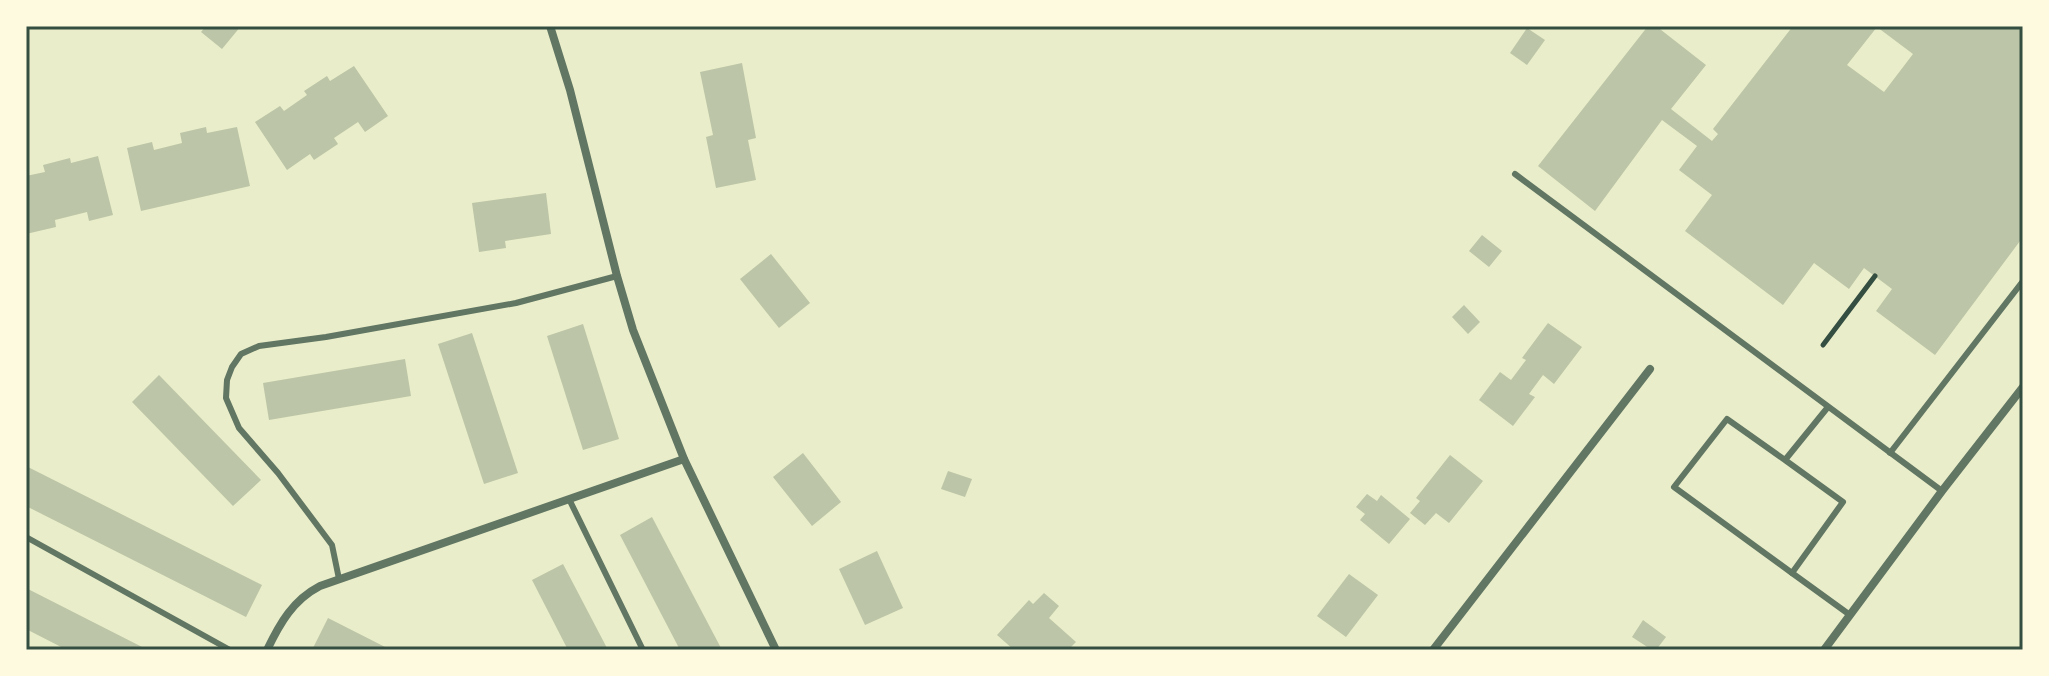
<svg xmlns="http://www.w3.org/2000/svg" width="2049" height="676" font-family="'Varela Round',sans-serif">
<rect width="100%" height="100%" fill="#e9edc9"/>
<g fill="#bcc5a7" fill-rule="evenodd">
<polygon points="206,26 241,26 222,49 201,32"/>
<path d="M 1648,26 L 1656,26 L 1706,65 L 1671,109 L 1712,141 L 1718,134 L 1713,129 L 1793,26 L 2023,26 L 2023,237 L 1935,355 L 1876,311 L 1892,289 L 1864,268 L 1849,289 L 1814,263 L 1783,305 L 1685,231 L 1712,195 L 1679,170 L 1697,146 L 1662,120 L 1595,211 L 1538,166 ZM 1877,27 L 1913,54 L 1884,92 L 1847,65 Z"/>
<polygon points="1527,28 1545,40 1527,65 1510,53"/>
<polygon points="742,63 756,138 748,140 756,180 716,188 706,137 713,135 700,72"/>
<polygon points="354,66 388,116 365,132 358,122 334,138 338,144 314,160 310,154 287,170 255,122 280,106 284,111 307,95 304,91 327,76 330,81"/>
<polygon points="206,127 207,133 237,127 250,186 141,211 127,148 152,142 154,150 182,143 180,133"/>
<polygon points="98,156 113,215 89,221 87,212 55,220 56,227 26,234 26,176 45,172 43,165 70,158 71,163"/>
<polygon points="546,193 551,234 505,241 506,248 479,252 472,203"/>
<polygon points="1482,235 1502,251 1489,267 1469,251"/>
<polygon points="771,254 810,303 779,328 740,279"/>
<polygon points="1464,305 1480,322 1468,334 1452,317"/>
<polygon points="1548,323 1582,347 1554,384 1543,375 1529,394 1535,397 1513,426 1479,400 1500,372 1511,380 1526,360 1522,358"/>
<polygon points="583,324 619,439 583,450 547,336"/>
<polygon points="472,333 518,473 484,484 438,344"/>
<polygon points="405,359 411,396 269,420 263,383"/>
<polygon points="159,375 261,480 233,506 132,402"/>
<polygon points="803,453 841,502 812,526 773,477"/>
<polygon points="1450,455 1483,481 1449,523 1436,513 1425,525 1410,513 1420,501 1416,498"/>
<polygon points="26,466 262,585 246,617 26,506"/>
<polygon points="948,471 972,479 965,497 941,489"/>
<polygon points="1367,494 1377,501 1381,495 1410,519 1389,544 1360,520 1365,514 1356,507"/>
<polygon points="652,517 722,650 680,650 620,535"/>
<polygon points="877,551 903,608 865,625 839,569"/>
<polygon points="563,564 608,650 568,650 532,580"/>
<polygon points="1349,574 1378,595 1346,637 1317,616"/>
<polygon points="26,588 148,650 67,650 26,629"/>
<polygon points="1044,593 1059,606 1049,618 1076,642 1068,650 1014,650 997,635 1029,600 1033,604"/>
<polygon points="328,618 391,650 312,650"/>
<polygon points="1643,620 1666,637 1656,650 1652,650 1632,637"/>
</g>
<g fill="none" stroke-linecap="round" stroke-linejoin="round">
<polyline stroke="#344e41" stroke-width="5" points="1823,345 1875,276"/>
<g stroke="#617663" stroke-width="6">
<polyline points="1515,174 1942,491"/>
<polyline points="1890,453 2023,281"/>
<polyline points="1785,460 1727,419 1674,487 1792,573 1843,502 1785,460 1828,407"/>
<polyline points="569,499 643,650"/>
<polyline points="26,537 230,650"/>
<polyline points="1792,573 1850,615"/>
<polyline points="339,579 332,545 278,473 239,428 226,398 227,380 232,367 241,354 259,346 326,337 516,303 617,276"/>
</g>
<g stroke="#617663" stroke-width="8">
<polyline points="550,26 570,90 617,276 633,330 684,459 776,650"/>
<path d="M 267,650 C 280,623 293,600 320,586 L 684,459"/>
<polyline points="1433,650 1650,369"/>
<polyline points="1824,650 1942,491 2023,387"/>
</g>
</g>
<rect width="2049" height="676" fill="none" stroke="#fefae0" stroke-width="56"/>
<rect x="28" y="28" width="1993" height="620" fill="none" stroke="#344e41" stroke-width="3"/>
</svg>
